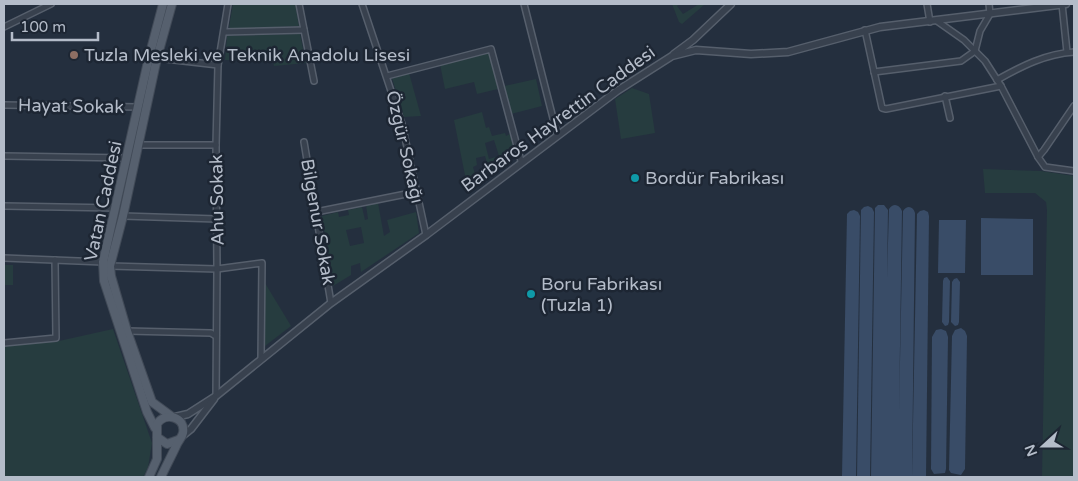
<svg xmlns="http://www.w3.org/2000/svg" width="1078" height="481" font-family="'Varela Round',sans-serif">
<rect width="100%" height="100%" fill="#242f3e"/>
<g fill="#263c3f" fill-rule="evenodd">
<polygon points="233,4 295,4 299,26 231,29 229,27"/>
<polygon points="672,4 680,4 677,6 683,14 699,4 704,5 682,24 679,22"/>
<polygon points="300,34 306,63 274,66 273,62 225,60 227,36"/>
<polygon points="489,51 498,89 477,94 474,82 445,89 440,64"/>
<polygon points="409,73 421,116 404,117 392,78"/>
<polygon points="536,79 542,106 511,114 504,86"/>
<polygon points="632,88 649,94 655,133 621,139 615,99"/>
<path d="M 482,112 L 486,128 L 489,127 L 492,136 L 505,133 L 506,136 L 510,134 L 515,154 L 501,166 L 489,170 L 485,156 L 476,158 L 477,165 L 473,167 L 476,178 L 466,180 L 454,120 ZM 494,140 L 499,156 L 489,159 L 485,143 Z"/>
<polygon points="983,169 1041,171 1074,176 1074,477 1042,477 1047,210 1046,202 1035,193 985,193"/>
<path d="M 378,203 L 384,236 L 390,232 L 387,220 L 416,212 L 419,233 L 361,272 L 360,263 L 351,266 L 351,275 L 333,286 L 322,216 L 338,212 L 339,217 L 349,215 L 348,210 L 362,207 L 365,220 L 368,219 L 366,205 ZM 361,227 L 364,243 L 350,246 L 346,230 Z"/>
<rect x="4" y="265" width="9" height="20"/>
<polygon points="265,283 291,326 265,346"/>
<polygon points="113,329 152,443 148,467 143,477 4,477 4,346 59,341"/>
</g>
<g fill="#394c67">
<path d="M 878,205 L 884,205 L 888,210 L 887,278 L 889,209 C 893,203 899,204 902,211 L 899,412 L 903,211 C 907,205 913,206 915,213 L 912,477 L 871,477 L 875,208 Z"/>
<polygon points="868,206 872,208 874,212 870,477 857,477 861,210 864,207"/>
<polygon points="854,210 858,212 860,216 856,477 842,477 847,214 850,211"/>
<polygon points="924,210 928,212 929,216 926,477 912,477 917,214 920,211"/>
<polygon points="981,218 1033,219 1033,275 981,275"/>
<polygon points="939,220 966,220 965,273 938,273"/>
<polygon points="947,277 950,281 949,322 948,325 945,326 942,322 943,281 944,278"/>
<polygon points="957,278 960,282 959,322 958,325 955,326 951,322 952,282 954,279"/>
<polygon points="961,328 965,331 967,336 965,469 961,475 951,473 949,470 952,336 955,330"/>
<polygon points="941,329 946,331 948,337 946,469 945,473 934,474 931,469 932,337 936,330"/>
</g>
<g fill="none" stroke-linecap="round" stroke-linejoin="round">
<defs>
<g id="minor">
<polyline points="299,4 314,81"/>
<polyline points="362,4 402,124 426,235"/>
<polyline points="524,4 557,134"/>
<polyline points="927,4 930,22"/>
<polyline points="1062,4 1067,52"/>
<polyline points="937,21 964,40 985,61 1001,86 1038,157 1045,167 1074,171"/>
<polyline points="4,27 51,4"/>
<polyline points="865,30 882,108 886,109 1001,86"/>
<polyline points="224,32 304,30"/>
<polyline points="157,58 218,65"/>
<polyline points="874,72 961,61 975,51 980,31 990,14 989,4"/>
<polyline points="387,76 491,49 521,161"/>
<path d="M 997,80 C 1022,66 1045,54 1074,52"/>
<polyline points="945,96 950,118"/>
<polyline points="4,105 139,107"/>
<polyline points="304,142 331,303"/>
<polyline points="139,145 216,145"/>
<polyline points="4,156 127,158"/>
<polyline points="1038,157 1044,150 1074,106"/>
<polyline points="4,206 116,208"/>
<polyline points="316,212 416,192"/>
<polyline points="123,216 217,219"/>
<polyline points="4,258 103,262"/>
<polyline points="110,266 217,269 262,263 261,359"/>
<polyline points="127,331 211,333 216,336"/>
<polyline points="4,343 56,338 55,260"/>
<polyline points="216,396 217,269 216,145 218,65 228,4"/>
</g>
<g id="tertiary">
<polyline points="674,54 693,40 731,4"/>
<polyline points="175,417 188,414 216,396 331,303 426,235 617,91 672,56 696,50 751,54 788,52 880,27 1066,4"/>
<polyline points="181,437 191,429 214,399"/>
</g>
<g id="primary">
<polyline points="171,416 152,402 127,331 111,276 110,266 123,216 157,58 172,4"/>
<polyline points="155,428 147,412 104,281 103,262 149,57 163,4"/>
<polyline points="157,437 167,444 178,440"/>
<path d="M 149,477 L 157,459 L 157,424 C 165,411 186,417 183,433 C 182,437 179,440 177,444 C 172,455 166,466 161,477"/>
</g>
</defs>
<use href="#minor" stroke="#565f6c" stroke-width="8"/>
<use href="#tertiary" stroke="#565f6c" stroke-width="9"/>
<use href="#primary" stroke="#414a57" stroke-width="10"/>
<use href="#minor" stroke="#38414e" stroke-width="5"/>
<use href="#tertiary" stroke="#38414e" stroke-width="6"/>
<use href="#primary" stroke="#56606e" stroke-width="8"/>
</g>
<circle fill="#8d6e63" stroke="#1d2633" stroke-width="2" cx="74" cy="55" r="5"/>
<g fill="#0f9aa8" stroke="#1d2633" stroke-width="2">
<circle cx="635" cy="178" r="5"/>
<circle cx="531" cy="294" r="5"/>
</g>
<g text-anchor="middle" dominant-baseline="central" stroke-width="5" stroke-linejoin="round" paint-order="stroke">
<g font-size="18" fill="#b4bcc9" stroke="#1d2633" text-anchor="start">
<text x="84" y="55">Tuzla Mesleki ve Teknik Anadolu Lisesi</text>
<text x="645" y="178">Bordür Fabrikası</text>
<text x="541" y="284">Boru Fabrikası<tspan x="541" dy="21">(Tuzla 1)</tspan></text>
</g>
<g font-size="18" fill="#b4bcc9" stroke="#1d2633">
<text transform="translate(71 106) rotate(1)">Hayat Sokak</text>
<text transform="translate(558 119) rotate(-36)">Barbaros Hayrettin Caddesi</text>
<text transform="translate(405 147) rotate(77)">Özgür Sokağı</text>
<text transform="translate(217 200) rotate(-91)">Ahu Sokak</text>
<text transform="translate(103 201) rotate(-78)">Vatan Caddesi</text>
<text transform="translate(318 222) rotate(80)">Bilgenur Sokak</text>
</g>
</g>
<rect width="1078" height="481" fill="none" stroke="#b4bcc9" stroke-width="10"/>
<g transform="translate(1043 446) rotate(249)" stroke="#1d2633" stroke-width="4" paint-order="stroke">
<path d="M0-4L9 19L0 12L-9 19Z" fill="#b4bcc9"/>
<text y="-8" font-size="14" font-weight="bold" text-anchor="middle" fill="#b4bcc9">N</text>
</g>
<path d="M12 32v8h86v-8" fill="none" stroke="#b4bcc9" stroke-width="2.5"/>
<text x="20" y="32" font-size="15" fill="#b4bcc9" stroke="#1d2633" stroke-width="4" paint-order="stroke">100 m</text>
</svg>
